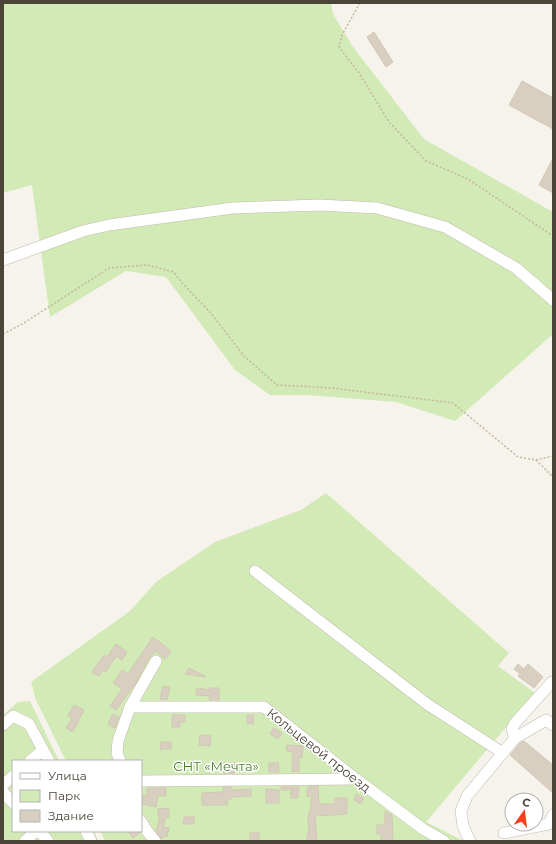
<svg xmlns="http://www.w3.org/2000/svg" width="556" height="844" font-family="Montserrat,sans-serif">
<rect width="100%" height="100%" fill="#f6f3ec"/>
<g fill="#d2eab5">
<polygon points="3,3 331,3 333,14 353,47 424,139 553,212 553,334 455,421 396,402 307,395 270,395 235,370 166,277 126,271 50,317 32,185 3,193"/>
<polygon points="326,493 509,653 498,666 535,693 426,822 464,841 105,841 100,831 141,831 141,761 66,761 36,700 31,682 130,611 156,582 215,542 301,510"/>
<polygon points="30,701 59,761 13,761 13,831 94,831 98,841 3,841 3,715 18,702"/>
</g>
<g fill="#d8cfc1" stroke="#d3c7b4">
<polygon points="374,32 393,62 386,67 367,37"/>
<polygon points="522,81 553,98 553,129 509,105"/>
<polygon points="553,158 553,193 539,185"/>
<polygon points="153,637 171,651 165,659 155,651 148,660 136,683 116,710 110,706 122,689 113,683 122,670 128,674"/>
<polygon points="116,644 127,652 122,660 116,656 106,672 103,670 99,676 92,672 104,655 107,657"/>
<polygon points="518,664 524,669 528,664 543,677 534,688 518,676 520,674 514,669"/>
<polygon points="189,668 205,676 205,677 185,674"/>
<polygon points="163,686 170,687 167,700 160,699"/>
<polygon points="197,688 210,690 210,688 219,688 219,700 209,700 210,696 196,695"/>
<polygon points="74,705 84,710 73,732 66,728 72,718 68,716"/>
<polygon points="113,714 119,717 115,728 108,724"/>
<polygon points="172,715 185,715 185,722 180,722 180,727 172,727"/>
<polygon points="247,715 254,715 253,724 247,723"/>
<polygon points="274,728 282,733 278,739 270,734"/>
<polygon points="200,735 211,736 210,746 199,745"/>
<polygon points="524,741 553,765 553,793 510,755 520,743"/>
<polygon points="161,742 171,742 171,749 160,749"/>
<polygon points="287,745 303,746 302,758 299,757 299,772 292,771 293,753 286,750"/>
<polygon points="224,763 235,763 235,773 223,773"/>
<polygon points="269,763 278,763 279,772 269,772"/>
<polygon points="309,786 318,786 319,804 335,804 335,798 347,798 347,814 315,816 317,841 307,841 307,834 309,834 308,814 310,812 312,796 307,797 307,789 309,789"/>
<polygon points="223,787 232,787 232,790 251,789 251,796 232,797 232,799 227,799 228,805 202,805 202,793 223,792"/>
<polygon points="281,787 299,787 299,791 298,790 298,798 291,798 291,791 294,790 281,790"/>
<polygon points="147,788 166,788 166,796 158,796 156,807 141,804 141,795 147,795"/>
<polygon points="266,789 279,790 279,803 266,803"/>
<polygon points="356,794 364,798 361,804 354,800"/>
<polygon points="162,808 169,809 169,817 166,817 163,827 169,828 167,837 163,836 162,839 156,832 160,816 158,816 158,809"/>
<polygon points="385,811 392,815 393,841 381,841 381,834 377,834 377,825 385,825"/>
<polygon points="184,817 194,817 194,824 183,824"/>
<polygon points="128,831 139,831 140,833 133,838"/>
<rect x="250" y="833" width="9" height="8"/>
</g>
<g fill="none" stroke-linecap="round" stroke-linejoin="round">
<defs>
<g id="minor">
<polyline points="3,260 83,231 109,225 233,208 319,205 377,208 445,227 516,268 553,300"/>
<polyline points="255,571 427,704 503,753"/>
<polyline points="130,707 264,707 356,779 423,829 444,841"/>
<polyline points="3,725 13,716 29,724 49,761"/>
<polyline points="515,738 512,729 515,723 552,682"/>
<polyline points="30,761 43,750"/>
<polyline points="120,761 117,753 118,741 130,707 156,661"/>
<polyline points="141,781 356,779"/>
<polyline points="3,785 13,776"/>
<polyline points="3,792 13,803"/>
<polyline points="141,821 147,831 155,841"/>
<polyline points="39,831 48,841"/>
<polyline points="86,831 91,841"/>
<polyline points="504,833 549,824 553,815"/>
<polyline points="25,841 36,831"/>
<polyline points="470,841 463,826 461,811 467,796 515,738 546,720 553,725"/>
</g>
</defs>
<use href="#minor" stroke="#c2bbae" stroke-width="12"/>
<g stroke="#c4b79f" stroke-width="1.5" stroke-dasharray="2 2" stroke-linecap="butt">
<polyline points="360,3 342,35 339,47 359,73 389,122 426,161 468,179 553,236"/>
<polyline points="3,334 24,323 109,268 147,265 174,272 182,283 210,312 244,356 277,385 333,388 453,403 518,457 536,460 553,456"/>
<polyline points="536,460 553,477"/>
</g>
<use href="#minor" stroke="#fff" stroke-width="11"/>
</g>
<g text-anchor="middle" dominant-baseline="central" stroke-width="3" stroke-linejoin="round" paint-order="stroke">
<g font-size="13" fill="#4b4439" stroke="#fff">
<text transform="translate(319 750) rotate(38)">Кольцевой проезд</text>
</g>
<g font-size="13" fill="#4a7f2a" stroke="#fff">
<text x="216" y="766">СНТ «Мечта»</text>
</g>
</g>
<rect width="556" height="844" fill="none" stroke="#4b4439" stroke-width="8"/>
<rect x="12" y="760" width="130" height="72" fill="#ffffff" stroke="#b7b4b0"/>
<rect x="20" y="773" width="20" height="6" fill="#ffffff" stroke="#b7b4b0"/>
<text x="48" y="780" font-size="12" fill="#4b4439">Улица</text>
<rect x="20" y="790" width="20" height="12" fill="#d2eab5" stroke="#b7b4b0"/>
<text x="48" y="800" font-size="12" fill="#4b4439">Парк</text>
<rect x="20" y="810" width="20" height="12" fill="#d8cfc1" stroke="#b7b4b0"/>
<text x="48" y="820" font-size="12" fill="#4b4439">Здание</text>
<g transform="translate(524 812) rotate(14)"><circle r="19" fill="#ffffff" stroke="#b7b4b0"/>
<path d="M0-3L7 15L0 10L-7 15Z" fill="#fc3f1d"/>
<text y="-6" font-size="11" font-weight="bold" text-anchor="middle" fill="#4b4439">С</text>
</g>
</svg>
